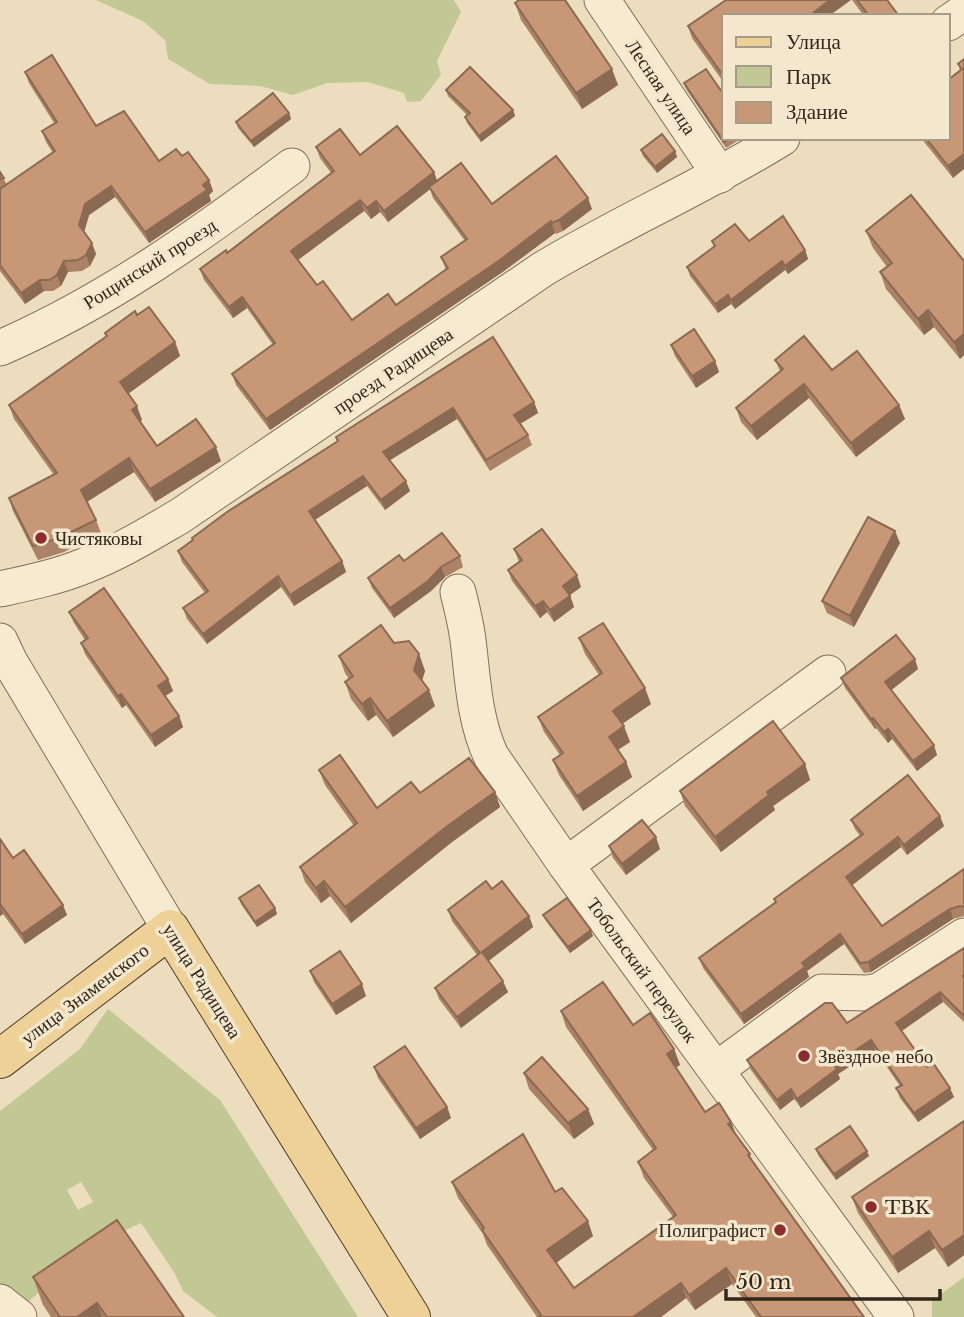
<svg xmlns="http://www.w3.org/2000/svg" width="964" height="1317" font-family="'Libre Baskerville',serif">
<rect width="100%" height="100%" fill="#ebddbe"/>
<g fill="#c2c893" fill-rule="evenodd">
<polygon points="96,0 454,0 461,12 437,61 441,75 421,101 407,102 404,93 368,82 327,83 293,95 260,86 210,84 168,59 165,40 143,21"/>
<path d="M 108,1009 L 220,1100 L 358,1317 L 217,1317 L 183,1291 L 174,1272 L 141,1223 L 91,1246 L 19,1310 L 0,1293 L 0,1111 L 80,1049 ZM 81,1182 L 93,1202 L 78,1210 L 67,1190 Z"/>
<polygon points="964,1277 964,1317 932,1317 932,1301"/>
</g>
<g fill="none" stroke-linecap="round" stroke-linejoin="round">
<defs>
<g id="minor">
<polyline points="602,0 720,175"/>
<polyline points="948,23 964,12"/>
<path d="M 0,348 C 106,302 200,235 292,166"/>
<path d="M 0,589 C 28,583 57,577 84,566 C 118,553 149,534 180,516 L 543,269 C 621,222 705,186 782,138"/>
<path d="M 458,592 C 462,608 466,624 468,640 C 473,680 474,719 491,756 L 566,865 L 896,1317"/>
<polyline points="0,641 10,662 170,929"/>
<polyline points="566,865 828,673"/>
<polyline points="716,1070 822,992 868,993 879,991 964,936"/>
<polyline points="0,1302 19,1317"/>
</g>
<polyline id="major" points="0,1059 170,929 411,1317"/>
</defs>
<use href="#minor" stroke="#826e58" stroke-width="37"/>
<use href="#major" stroke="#503d2c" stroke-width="40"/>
<use href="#minor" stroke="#f6ebd1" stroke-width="35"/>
<use href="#major" stroke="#edd197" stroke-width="38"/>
</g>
<g fill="#ab8265" fill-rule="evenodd">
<polygon points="852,0 887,0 899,16 864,16"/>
<polygon points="515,3 618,85 582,109 521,20"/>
<polygon points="724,16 724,83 692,38 688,26"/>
<polygon points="964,59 953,178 921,138 948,138 960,70 958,64"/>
<polygon points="25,72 96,126 159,161 182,156 209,180 213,191 209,195 211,201 149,243 115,197 89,215 84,232 96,254 90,266 82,271 68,272 61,286 53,291 44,291 25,304 0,271 0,172 7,185 53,153 46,142 42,131 54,123 29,83"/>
<polygon points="684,83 724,138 742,138 726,148 686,89"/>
<polygon points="446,90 513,110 515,116 481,142 467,123 465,117 467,115 448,96"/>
<polygon points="289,113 291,119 254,147 238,128 236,122"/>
<path d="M 316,147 L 360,155 L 434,172 L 437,181 L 492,204 L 592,209 L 563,231 L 556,234 L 555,233 L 504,271 L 270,430 L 236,385 L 232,374 L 273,345 L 247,308 L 233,318 L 204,280 L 200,269 L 227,253 L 331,173 L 320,158 ZM 430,189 L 433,198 L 465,241 L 441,257 L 446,270 L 396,305 L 352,320 L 317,285 L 298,260 L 364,211 L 371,219 L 380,212 L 388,222 Z"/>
<polygon points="641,150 675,151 677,157 657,173 643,156"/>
<polygon points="866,231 964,261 964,355 960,359 934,327 924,335 886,289 880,272 887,267 873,248"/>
<polygon points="712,241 749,241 805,250 808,259 788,274 785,270 735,309 731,304 718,313 690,276 687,267 714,247"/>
<polygon points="137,315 175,342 180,356 128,394 142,420 140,421 157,446 221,461 155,502 134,472 87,502 96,520 101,533 64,552 38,560 13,511 9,498 54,475 14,419 9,405 106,337 105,333"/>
<polygon points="493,337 534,402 538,413 520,424 528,435 532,445 490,471 457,419 390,460 410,491 385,510 367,486 315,520 342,561 346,572 294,606 281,587 207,644 187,619 183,608 205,593 182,562 178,551 337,441 336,437"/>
<polygon points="671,345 715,361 719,372 696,388 675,356"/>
<polygon points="775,360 832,370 899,405 905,419 856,457 809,398 757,440 741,422 736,408 780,371"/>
<polygon points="900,543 854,627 827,613 822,601"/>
<polygon points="514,549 581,587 570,595 574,607 554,622 547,612 540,618 512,581 508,570 519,562"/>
<polygon points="460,556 463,567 445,577 431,591 394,618 372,588 368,578 404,561"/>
<polygon points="69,612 168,679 173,691 165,696 179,716 183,727 155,747 126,705 122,708 85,654 81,643 85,640 74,623"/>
<polygon points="579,638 651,704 622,724 630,742 618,750 626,762 632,777 583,811 559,775 553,760 560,755 544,732 538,717 599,675 585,654"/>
<polygon points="394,643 419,654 425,671 422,681 435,706 393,737 376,715 368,721 351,699 345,682 349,679 345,673 339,656"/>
<polygon points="918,669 891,690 937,755 917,771 892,739 888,743 876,728 875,729 845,688 841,678"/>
<polygon points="805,764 810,780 773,806 775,810 721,852 685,806 680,791"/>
<polygon points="319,770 377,808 420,793 495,792 500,807 452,842 351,923 330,896 321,903 305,882 300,867 354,826 325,785"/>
<polygon points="851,820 944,826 907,855 901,847 852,885 882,926 964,869 964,916 953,919 871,972 864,973 844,944 807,971 809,977 744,1024 703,968 699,958 775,903 774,899 860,836 855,829"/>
<polygon points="0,839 13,858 67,915 25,944 3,914 0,916"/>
<polygon points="609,846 660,849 626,875 613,858"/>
<polygon points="492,889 529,916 533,927 488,961 508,992 461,1028 439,999 435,988 477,955 452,921 448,910"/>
<polygon points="239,898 275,908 277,914 257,927 241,904"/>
<polygon points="543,915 593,936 570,953 546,921"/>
<polygon points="964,948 964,1022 943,1002 901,1031 927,1067 954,1097 918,1122 900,1098 896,1088 900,1086 875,1050 838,1074 840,1079 801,1108 794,1099 780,1110 751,1070 747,1060 847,1023"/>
<polygon points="310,971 366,996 336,1015 314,982"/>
<polygon points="561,1011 633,1025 674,1049 680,1065 676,1067 705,1112 731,1122 736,1135 750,1154 752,1161 864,1317 756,1317 732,1284 695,1310 686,1298 661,1317 537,1317 487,1245 483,1234 458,1198 452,1182 555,1192 593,1236 556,1263 574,1288 673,1217 644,1178 638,1162 653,1150 566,1027"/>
<polygon points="374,1067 447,1107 451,1118 420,1139 378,1078"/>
<polygon points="524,1073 588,1109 594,1124 574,1139 529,1089"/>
<polygon points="964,1121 964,1255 948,1267 935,1248 898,1273 858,1213 852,1197"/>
<polygon points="816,1149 869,1156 836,1180 818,1155"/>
<polygon points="33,1277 184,1317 51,1317 43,1305"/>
</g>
<g fill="#8b6a53">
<polygon points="830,0 851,0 829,16 809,16"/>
<polygon points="612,69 618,85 582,109 576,93"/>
<polygon points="513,110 515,116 481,142 479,136"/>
<polygon points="289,113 291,119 254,147 251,141"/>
<polygon points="675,151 677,157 657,173 655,167"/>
<polygon points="964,154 964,169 953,178 948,166"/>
<polygon points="434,172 438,183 388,222 384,211"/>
<polygon points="209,180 213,191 209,195 211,201 149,243 145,232"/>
<polygon points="111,186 115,197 89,215 83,236 79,225 85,204"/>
<polygon points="588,198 592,209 563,231 559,220"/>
<polygon points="360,200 364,211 295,262 291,251"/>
<polygon points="376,201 380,212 371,219 367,208"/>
<polygon points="551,221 555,233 504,271 270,430 266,419"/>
<polygon points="92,243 96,254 90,266 86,255"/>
<polygon points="805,250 808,259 788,274 785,266"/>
<polygon points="64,261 68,272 61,286 57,275"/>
<polygon points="782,261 785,270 735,309 731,300"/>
<polygon points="40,280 44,291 25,304 21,293"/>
<polygon points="728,295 731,304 718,313 715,304"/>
<polygon points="242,297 247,308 233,318 229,307"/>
<polygon points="928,310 934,327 924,335 918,319"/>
<polygon points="964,334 964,355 960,359 954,342"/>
<polygon points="175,342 180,356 125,396 120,382"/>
<polygon points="715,361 719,372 696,388 692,376"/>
<polygon points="804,384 809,398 757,440 751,426"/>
<polygon points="534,402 538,413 518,425 514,415"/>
<polygon points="899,405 905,419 856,457 851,443"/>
<polygon points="137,406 142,420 137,424 132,410"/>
<polygon points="453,408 457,419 387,462 383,452"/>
<polygon points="216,447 221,461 155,502 150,489"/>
<polygon points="129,458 134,472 85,503 81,490"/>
<polygon points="363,476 367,486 313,521 309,511"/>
<polygon points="406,481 410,491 385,510 381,500"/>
<polygon points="895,531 900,543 854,627 850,616"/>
<polygon points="342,561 346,572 294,606 290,595"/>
<polygon points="441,567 445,577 431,591 394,618 390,608"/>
<polygon points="577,575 581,587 567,597 563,586"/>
<polygon points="278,576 281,587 207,644 203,634"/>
<polygon points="570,596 574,607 554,622 550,610"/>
<polygon points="543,601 547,612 540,618 535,606"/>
<polygon points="419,654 425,671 420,686 414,670"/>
<polygon points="915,659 918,669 889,692 885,682"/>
<polygon points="168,679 173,691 162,698 158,686"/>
<polygon points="645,688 651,704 619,726 613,711"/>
<polygon points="429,690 435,706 393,737 387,721"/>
<polygon points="121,694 126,705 122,708 118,696"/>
<polygon points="370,698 376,715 368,721 362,704"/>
<polygon points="179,716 183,727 155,747 151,735"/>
<polygon points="873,718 876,728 875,729 871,719"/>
<polygon points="624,726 630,742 614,752 609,737"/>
<polygon points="888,729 892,739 888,743 884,732"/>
<polygon points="934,745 937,755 917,771 913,761"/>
<polygon points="626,762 632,777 583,811 577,796"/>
<polygon points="805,764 810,780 773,806 775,810 721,852 715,837 767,792"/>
<polygon points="495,792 500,807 452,842 351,923 345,907 446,827"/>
<polygon points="940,816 944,826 907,855 904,845"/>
<polygon points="656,837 660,849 626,875 622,864"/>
<polygon points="898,837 901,847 850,887 846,877"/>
<polygon points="324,881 330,896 321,903 316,888"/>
<polygon points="0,905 3,914 0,916"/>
<polygon points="63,905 67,915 25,944 22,934"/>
<polygon points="275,908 277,914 257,927 255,922"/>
<polygon points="950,909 953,919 871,972 868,962"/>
<polygon points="529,916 533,927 486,963 482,952"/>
<polygon points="591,930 593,936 570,953 568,947"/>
<polygon points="840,934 844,944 807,971 809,977 744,1024 741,1014 802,963"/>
<polygon points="503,981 508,992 461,1028 457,1017"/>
<polygon points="362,984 366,996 336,1015 332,1004"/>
<polygon points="940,992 943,1002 899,1033 896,1023"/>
<polygon points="871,1040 875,1050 838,1074 840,1079 801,1108 797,1099 834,1065"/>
<polygon points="674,1049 680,1065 673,1069 667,1054"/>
<polygon points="950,1088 954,1097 918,1122 914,1113"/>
<polygon points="791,1089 794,1099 780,1110 777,1100"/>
<polygon points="447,1107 451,1118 420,1139 416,1128"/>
<polygon points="588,1109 594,1124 574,1139 568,1123"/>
<polygon points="731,1122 737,1137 728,1124"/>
<polygon points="867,1151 869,1156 836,1180 834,1174"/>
<polygon points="588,1221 593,1236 553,1265 547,1250"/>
<polygon points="929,1231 935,1248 898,1273 892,1257"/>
<polygon points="964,1235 964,1255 948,1267 942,1250"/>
<polygon points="726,1268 732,1284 695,1310 689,1295"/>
<polygon points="681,1283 686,1298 661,1317 633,1317"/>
<polygon points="97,1303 102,1317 77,1317"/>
</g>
<g fill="#c79776" stroke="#8b6a53" stroke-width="2">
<polygon points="519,0 565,0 612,69 576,93 515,3"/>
<polygon points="726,0 830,0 809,16 724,16 724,73 722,74 688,26"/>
<polygon points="857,0 887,0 899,16 869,16"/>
<polygon points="52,55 96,126 124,111 159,161 176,149 182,156 188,152 209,180 203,185 207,190 145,232 111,186 85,204 79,225 92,243 86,255 78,260 64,261 57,275 49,280 40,280 21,293 0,265 0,189 55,151 42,131 57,122 25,72"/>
<polygon points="964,59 964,154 948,166 926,138 948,138 948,80 962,69 958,64"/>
<polygon points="470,67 513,110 479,136 465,117 470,113 446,90"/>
<polygon points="706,69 724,95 724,138 730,138 724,142 684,83"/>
<polygon points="273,93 289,113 251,141 236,122"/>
<polygon points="397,126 434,172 384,211 376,201 367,208 360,200 291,251 317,285 323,281 352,320 388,294 396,305 448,268 441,257 467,239 429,187 461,163 492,204 556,156 588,198 559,220 552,223 551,221 500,260 266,419 232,374 275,343 242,297 229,307 200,269 226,250 227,253 334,171 316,147 340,129 360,155"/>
<polygon points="662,134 675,151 655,167 641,150"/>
<polygon points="0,172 4,178 0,179"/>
<polygon points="911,195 964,261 964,334 954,342 928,310 918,319 880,272 892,263 866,231"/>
<polygon points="783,216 805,250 785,266 782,261 731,300 728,295 715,304 687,267 715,246 712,241 735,224 749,241"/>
<polygon points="149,307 175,342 120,382 137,406 132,410 157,446 196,419 216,447 150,489 129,458 81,490 96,520 59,538 33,546 9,498 57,473 9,405 107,336 105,333 135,311 137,315"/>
<polygon points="694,329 715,361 692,376 671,345"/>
<polygon points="804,336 832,370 857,351 899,405 851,443 804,384 751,426 736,408 783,369 775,360"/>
<polygon points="493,337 534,402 514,415 528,435 486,460 453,408 383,452 406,481 381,500 363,476 309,511 342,561 290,595 278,576 203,634 183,608 208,591 178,551 193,540 192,538 227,512 338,441 336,437"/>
<polygon points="868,517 895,531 850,616 822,601"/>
<polygon points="542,529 577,575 563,586 570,596 550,610 543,601 535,606 508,570 522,560 514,549"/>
<polygon points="442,533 460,556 441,567 428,581 390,608 368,578 399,555 404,561"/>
<polygon points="104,588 168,679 158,686 179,716 151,735 121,694 118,696 81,643 88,638 69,612"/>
<polygon points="603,623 645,688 613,711 624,726 609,737 626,762 577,796 553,760 563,753 538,717 602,673 579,638"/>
<polygon points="381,625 394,643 409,641 419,654 414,670 429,690 387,721 370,698 362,704 345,682 353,676 339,656"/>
<polygon points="896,635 915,659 885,682 934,745 913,761 888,729 884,732 873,718 871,719 841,678"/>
<polygon points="773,721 805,764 767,792 769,795 715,837 680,791"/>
<polygon points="340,755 377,808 411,782 420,793 469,758 495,792 446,827 345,907 324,881 316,888 300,867 357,823 319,770"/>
<polygon points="908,775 940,816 904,845 898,837 846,877 882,926 964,869 964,907 960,906 950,909 868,962 860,963 840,934 802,963 805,967 741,1014 699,958 776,902 774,899 863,834 851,820"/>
<polygon points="642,820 656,837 622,864 609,846"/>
<polygon points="0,839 13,858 24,850 63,905 22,934 0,904"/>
<polygon points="486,881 492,889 502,881 529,916 482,952 503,981 457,1017 435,988 480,953 448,910"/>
<polygon points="259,885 275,908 255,922 239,898"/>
<polygon points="567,898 591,930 568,947 543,915"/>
<polygon points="964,948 964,976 963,976 964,978 964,1016 940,992 896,1023 927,1067 933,1063 950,1088 914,1113 896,1088 902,1085 871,1040 834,1065 837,1069 797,1099 791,1089 777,1100 747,1060 825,1003 832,1003 847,1023"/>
<polygon points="340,951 362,984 332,1004 310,971"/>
<polygon points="603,982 633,1025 650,1013 674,1049 667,1054 705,1112 719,1103 731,1122 728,1124 750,1154 748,1155 864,1317 761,1317 726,1268 689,1295 681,1283 633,1317 538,1317 541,1315 482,1230 484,1228 452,1182 523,1134 555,1192 562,1188 588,1221 547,1250 574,1288 676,1215 638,1162 656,1148 561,1011"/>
<polygon points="405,1046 447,1107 416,1128 374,1067"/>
<polygon points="542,1057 588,1109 568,1123 524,1073"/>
<polygon points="964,1121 964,1235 942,1250 929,1231 892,1257 852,1197"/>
<polygon points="850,1126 867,1151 834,1174 816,1149"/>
<polygon points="117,1220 184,1317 107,1317 97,1303 77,1317 60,1317 33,1277"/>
</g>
<g fill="#8e2b2d" stroke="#f3e8cd" stroke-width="2.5">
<circle cx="41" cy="538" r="7"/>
<circle cx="804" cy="1056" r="7"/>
<circle cx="871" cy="1207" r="7"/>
<circle cx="780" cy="1230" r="7"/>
</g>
<g text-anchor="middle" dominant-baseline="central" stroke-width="7" stroke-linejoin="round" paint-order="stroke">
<g font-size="19" fill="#32271c" stroke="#f3e8cd">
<text transform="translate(661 87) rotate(56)">Лесная улица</text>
<text transform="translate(150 264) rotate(-32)">Рощинский проезд</text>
<text transform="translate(393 371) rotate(-34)">проезд Радищева</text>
<text transform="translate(642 970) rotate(54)">Тобольский переулок</text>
<text transform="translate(202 981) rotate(58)">улица Радищева</text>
<text transform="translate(85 994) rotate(-37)">улица Знаменского</text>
</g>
<g font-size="19" fill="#32271c" stroke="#f3e8cd" text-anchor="start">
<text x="55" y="538">Чистяковы</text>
<text x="818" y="1056">Звёздное небо</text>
<text x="885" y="1207">TBK</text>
<text x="766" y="1230" text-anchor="end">Полиграфист</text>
</g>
</g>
<rect x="722" y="14" width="228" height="126" fill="#f3e8cd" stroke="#a69b86" stroke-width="2"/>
<rect x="736" y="37" width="35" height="10" fill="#edd197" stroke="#a69b86" stroke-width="2"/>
<text x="786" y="49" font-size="21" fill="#32271c">Улица</text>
<rect x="736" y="66" width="35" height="21" fill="#c2c893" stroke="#a69b86" stroke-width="2"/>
<text x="786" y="84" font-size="21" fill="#32271c">Парк</text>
<rect x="736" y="102" width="35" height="21" fill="#c79776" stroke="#a69b86" stroke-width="2"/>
<text x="786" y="119" font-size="21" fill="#32271c">Здание</text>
<path d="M726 1289v10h214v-10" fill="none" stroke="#32271c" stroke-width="3.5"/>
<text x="736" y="1289" font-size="21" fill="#32271c" stroke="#f3e8cd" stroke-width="5" paint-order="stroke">50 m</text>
</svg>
